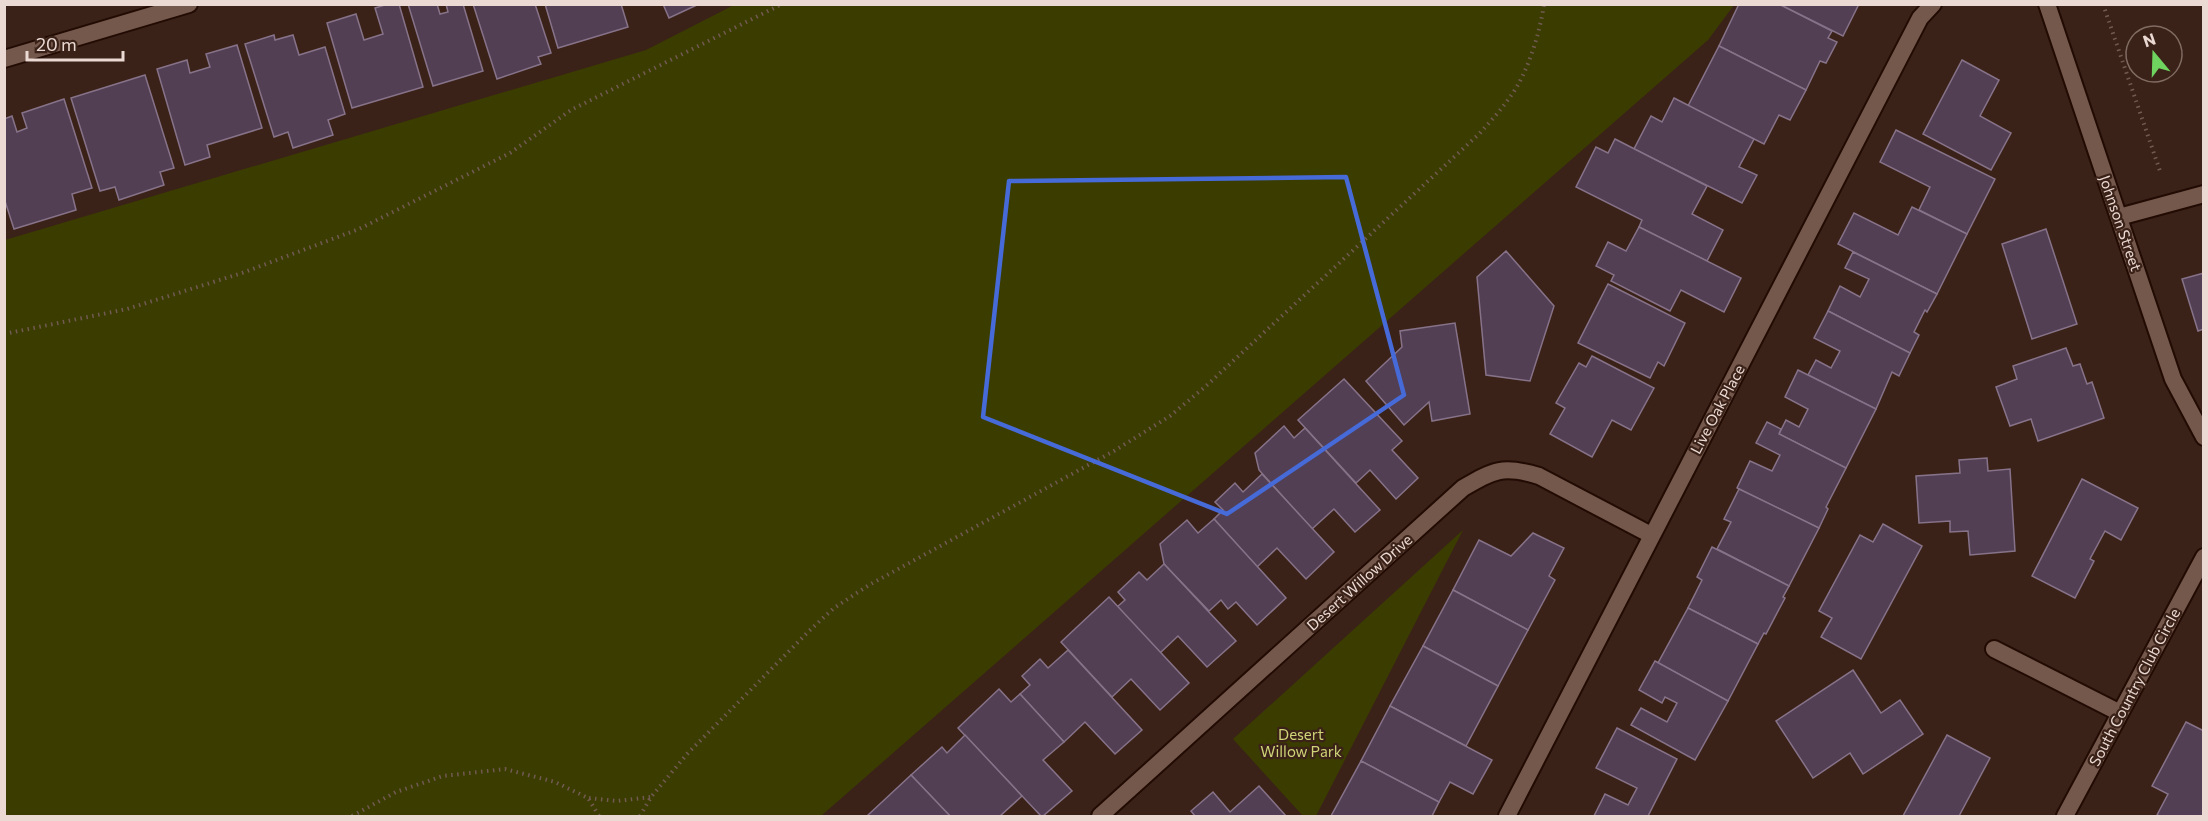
<svg xmlns="http://www.w3.org/2000/svg" width="2208" height="821" font-family="Commissioner,sans-serif">
<rect width="100%" height="100%" fill="#3b2218"/>
<g fill="#3b3c00">
<polygon points="734,5 1734,5 1708,40 821,816 5,816 5,240 646,50"/>
<polygon points="1463,530 1316,816 1303,816 1233,739"/>
</g>
<g fill="#523f54" stroke="#877389" stroke-width="1.5">
<polygon points="388,4 399,4 423,87 352,108 327,23 356,14 364,40 383,34 375,8"/>
<polygon points="408,4 437,4 440,14 448,12 446,4 463,4 483,71 433,86"/>
<polygon points="473,4 535,4 551,53 538,57 541,64 497,79"/>
<polygon points="545,4 621,4 628,27 558,48"/>
<polygon points="663,4 699,4 669,18"/>
<polygon points="1739,4 1779,4 1832,31 1828,38 1837,42 1826,63 1820,61 1806,90 1719,46"/>
<polygon points="1779,4 1859,4 1843,36"/>
<polygon points="274,35 275,40 293,35 299,55 325,47 345,114 328,120 333,135 293,148 288,132 274,137 245,44"/>
<polygon points="237,45 262,128 207,145 210,157 185,165 157,69 187,60 190,73 210,67 206,54"/>
<polygon points="1719,46 1806,90 1790,120 1779,115 1764,144 1688,106"/>
<polygon points="1962,60 1999,80 1980,116 2011,133 1991,170 1923,134"/>
<polygon points="145,75 174,168 160,172 164,185 119,200 115,187 100,191 71,98"/>
<polygon points="1674,98 1754,139 1739,167 1757,175 1742,203 1634,149 1651,116 1662,122"/>
<polygon points="64,99 92,188 72,194 76,210 14,229 4,198 4,119 12,116 17,132 27,128 22,113"/>
<polygon points="1896,130 1995,179 1967,234 1919,210 1930,187 1880,162"/>
<polygon points="1615,139 1707,186 1692,214 1723,230 1707,261 1639,227 1642,220 1576,187 1596,147 1608,153"/>
<polygon points="1912,207 1967,234 1937,294 1838,244 1854,213 1898,235"/>
<polygon points="1639,227 1741,278 1724,312 1681,290 1670,311 1611,281 1614,275 1596,266 1608,242 1626,251"/>
<polygon points="2046,229 2077,324 2032,339 2002,244"/>
<polygon points="1506,251 1554,306 1530,381 1486,375 1477,277"/>
<polygon points="1853,252 1937,294 1927,312 1925,310 1914,332 1919,335 1910,353 1828,311 1840,286 1860,297 1869,279 1845,268"/>
<polygon points="2204,273 2204,329 2198,331 2182,279"/>
<polygon points="1608,284 1685,323 1664,366 1658,362 1650,378 1578,343"/>
<polygon points="1828,311 1910,353 1899,376 1892,372 1876,409 1808,375 1816,360 1831,368 1840,351 1814,338"/>
<polygon points="1455,323 1470,414 1432,421 1429,402 1404,425 1366,381 1402,347 1400,331"/>
<polygon points="2066,348 2073,366 2080,364 2087,384 2092,382 2104,418 2038,441 2031,419 2010,426 1996,387 2017,379 2013,366"/>
<polygon points="1592,356 1654,388 1631,430 1612,420 1592,457 1550,434 1565,408 1556,403 1579,363 1586,367"/>
<polygon points="1798,370 1876,409 1846,468 1779,434 1786,420 1799,427 1808,409 1785,397"/>
<polygon points="1344,379 1402,441 1392,450 1418,478 1396,499 1370,470 1356,483 1298,420"/>
<polygon points="1767,422 1781,429 1779,434 1846,468 1826,507 1828,509 1819,528 1737,488 1750,461 1772,471 1780,455 1756,443"/>
<polygon points="1284,426 1294,438 1305,428 1380,510 1355,532 1334,509 1312,529 1259,470 1255,453"/>
<polygon points="1987,458 1988,471 2010,469 2015,551 1970,555 1968,531 1950,532 1950,521 1919,523 1916,476 1960,473 1959,460"/>
<polygon points="1262,474 1334,552 1306,579 1277,548 1257,567 1214,519 1223,510 1215,502 1235,483 1243,492"/>
<polygon points="2082,479 2138,508 2121,540 2105,531 2090,559 2094,561 2075,598 2032,576"/>
<polygon points="1739,489 1819,528 1789,586 1717,549 1731,522 1724,519"/>
<polygon points="1214,519 1286,598 1257,625 1236,602 1228,609 1221,600 1209,611 1164,564 1160,544 1187,520 1198,533"/>
<polygon points="1883,524 1922,546 1861,659 1821,637 1832,618 1819,611 1860,535 1873,542"/>
<polygon points="1533,533 1564,548 1549,576 1555,580 1528,630 1453,590 1479,540 1511,556"/>
<polygon points="1712,547 1789,586 1783,597 1785,598 1766,634 1764,633 1758,644 1688,608 1702,580 1697,577"/>
<polygon points="1164,564 1236,641 1207,667 1178,636 1160,653 1117,607 1125,600 1118,592 1139,572 1147,580"/>
<polygon points="1453,590 1528,630 1498,686 1423,646"/>
<polygon points="1109,597 1189,683 1160,710 1131,679 1112,697 1061,642"/>
<polygon points="1688,608 1758,644 1728,701 1658,663"/>
<polygon points="1423,646 1498,686 1466,746 1390,706"/>
<polygon points="1068,650 1142,730 1115,754 1085,722 1064,742 1020,694 1030,685 1022,676 1040,659 1048,668"/>
<polygon points="1655,661 1728,701 1695,760 1631,725 1641,708 1667,722 1677,703 1665,697 1662,703 1639,690"/>
<polygon points="1853,670 1881,713 1900,700 1923,734 1863,774 1850,753 1813,778 1776,721"/>
<polygon points="999,689 1011,702 1020,694 1064,742 1043,760 1072,791 1043,816 1041,816 958,728"/>
<polygon points="1390,706 1492,760 1473,794 1450,782 1439,802 1361,761"/>
<polygon points="2186,722 2204,731 2204,816 2160,816 2157,815 2168,794 2152,786"/>
<polygon points="1617,728 1677,759 1648,816 1594,816 1605,794 1628,805 1637,788 1596,768"/>
<polygon points="965,735 1022,796 1000,816 950,816 911,775 942,747 947,753"/>
<polygon points="1947,735 1990,758 1959,816 1903,816"/>
<polygon points="1361,761 1439,802 1432,816 1331,816"/>
<polygon points="911,775 950,816 867,816"/>
<polygon points="1259,786 1286,816 1195,816 1191,811 1213,792 1230,812"/>
</g>
<g fill="none" stroke-linecap="round" stroke-linejoin="round">
<defs>
<polyline id="service" points="2119,217 2204,194"/>
<g id="minor">
<polyline points="2047,4 2173,379 2204,437"/>
<polyline points="4,59 189,4"/>
<polyline points="1994,649 2120,713"/>
<path d="M 1100,816 L 1463,488 C 1494,470 1503,465 1539,476 L 1651,535"/>
<polyline points="1507,816 1920,18 1933,4"/>
<polyline points="2065,816 2204,557"/>
</g>
</defs>
<use href="#service" stroke="#210b03" stroke-width="20"/>
<use href="#minor" stroke="#210b03" stroke-width="20"/>
<g stroke="#715a51" stroke-width="4" stroke-dasharray="1.5 4.5" stroke-linecap="butt">
<polyline points="2103,4 2161,174"/>
<polyline points="4,334 127,309 242,273 359,229 510,153 571,110 782,4"/>
<polyline points="589,798 617,801 651,797"/>
<polyline points="352,816 396,792 443,776 505,769 555,782 588,798 599,816"/>
<path d="M 640,816 L 651,797 L 688,753 L 809,631 L 834,608 L 869,585 L 1114,451 L 1170,416 L 1206,386 L 1479,134 C 1490,122 1501,110 1510,97 C 1527,75 1540,33 1544,4"/>
</g>
<use href="#service" stroke="#74584c" stroke-width="16"/>
<use href="#minor" stroke="#74584c" stroke-width="16"/>
</g>
<path fill="none" stroke="#466ad7" stroke-width="4.5" stroke-linejoin="round" d="M 1346,177 L 1404,395 L 1227,514 L 983,417 L 1009,181 Z"/>
<g text-anchor="middle" dominant-baseline="central" stroke-width="4.5" stroke-linejoin="round" paint-order="stroke">
<g font-size="15" fill="#ebdad3" stroke="#3b2218">
<text transform="translate(2121 223) rotate(71)">Johnson Street</text>
<text transform="translate(1717 409) rotate(-62)">Live Oak Place</text>
<text transform="translate(1359 582) rotate(-42)">Desert Willow Drive</text>
<text transform="translate(2134 687) rotate(-62)">South Country Club Circle</text>
</g>
<g font-size="15" fill="#ced477" stroke="#3b2218">
<text x="1301" y="734">Desert<tspan x="1301" dy="17">Willow Park</tspan></text>
</g>
</g>
<rect width="2208" height="821" fill="none" stroke="#ebdad3" stroke-width="12"/>
<g transform="translate(2154 54) rotate(341)"><circle r="28" fill="#3b2218" stroke="#816c63" stroke-width="1.5"/>
<path d="M0-4.5L10 22L0 15L-10 22Z" fill="#6fd35f"/>
<text y="-9" font-size="16" font-weight="bold" text-anchor="middle" fill="#ebdad3">N</text>
</g>
<path d="M27 51v9h96v-9" fill="none" stroke="#ebdad3" stroke-width="3"/>
<text x="36" y="51" font-size="18" fill="#ebdad3" stroke="#3b2218" stroke-width="4.5" paint-order="stroke">20 m</text>
</svg>
